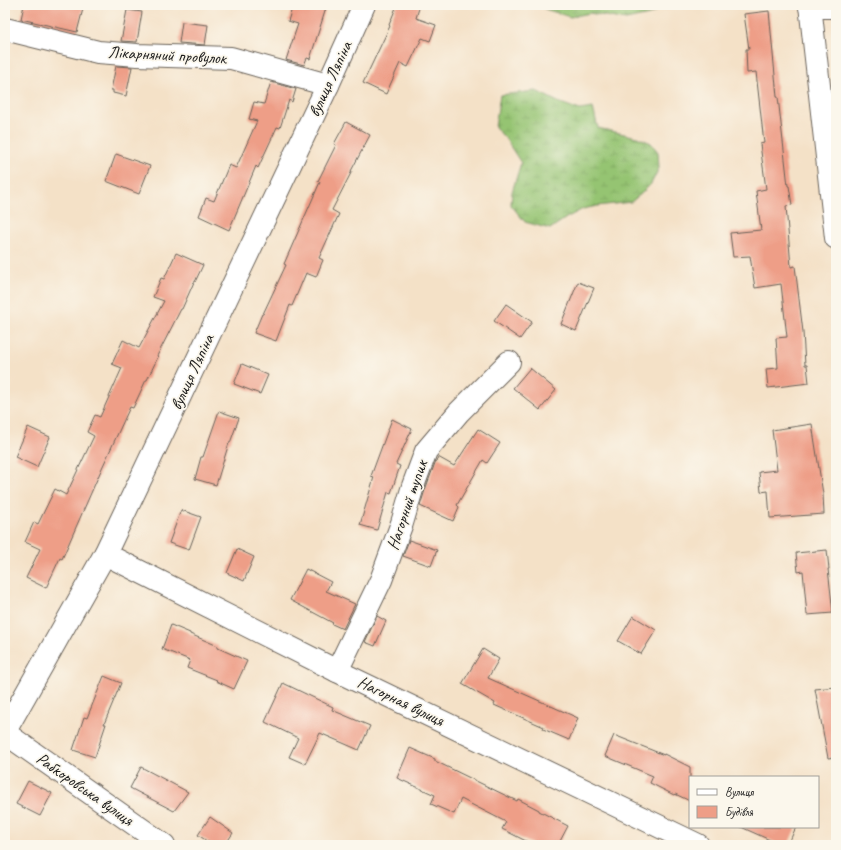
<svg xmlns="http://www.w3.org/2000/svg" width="841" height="850" font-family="Caveat,sans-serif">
<defs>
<pattern id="wetland-marsh" width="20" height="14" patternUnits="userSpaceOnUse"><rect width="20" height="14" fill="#95c472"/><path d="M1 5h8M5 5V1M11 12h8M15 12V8" fill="none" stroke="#80a862"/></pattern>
</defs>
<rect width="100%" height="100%" fill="#fbf7ec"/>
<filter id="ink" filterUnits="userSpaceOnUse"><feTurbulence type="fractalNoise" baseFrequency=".025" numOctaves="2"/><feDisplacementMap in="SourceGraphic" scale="8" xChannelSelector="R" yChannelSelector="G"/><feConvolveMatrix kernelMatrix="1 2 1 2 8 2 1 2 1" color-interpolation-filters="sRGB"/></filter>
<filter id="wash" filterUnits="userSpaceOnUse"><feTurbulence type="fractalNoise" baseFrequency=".012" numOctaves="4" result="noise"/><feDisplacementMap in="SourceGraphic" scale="16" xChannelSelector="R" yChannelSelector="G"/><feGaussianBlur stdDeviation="0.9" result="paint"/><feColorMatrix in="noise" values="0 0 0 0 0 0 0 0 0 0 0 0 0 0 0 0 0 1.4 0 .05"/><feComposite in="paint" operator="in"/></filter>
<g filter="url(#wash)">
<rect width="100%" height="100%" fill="#f4e1c7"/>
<g fill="url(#wetland-marsh)" stroke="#587047">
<polygon points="541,5 661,5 661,8 649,15 626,20 590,13 570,17 545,9"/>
<polygon points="536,91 558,102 580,110 593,108 598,128 637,137 651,143 658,152 659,168 651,184 642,193 631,202 597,206 583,209 566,218 550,229 525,222 511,205 512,192 521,163 505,138 495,127 500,95"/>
</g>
<g id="blocks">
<g fill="#ee9e87">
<polygon points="24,5 84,5 77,32 21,19"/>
<polygon points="293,5 327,5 310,59 307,58 304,65 286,60 298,24 288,21"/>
<polygon points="397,5 420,5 416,18 436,25 430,41 422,38 408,67 400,63 386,94 363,83 390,26 389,25"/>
<polygon points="127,10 142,12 137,42 121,41"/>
<polygon points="769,11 777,97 778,97 788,186 789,186 792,205 786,206 791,267 795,266 803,332 805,365 807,365 809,383 768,388 766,369 778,368 776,338 787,337 781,284 755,288 750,256 733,257 730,233 761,230 756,191 766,189 760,144 764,143 756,72 747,73 746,49 749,49 744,14"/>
<polygon points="182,22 208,25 205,45 179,43"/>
<polygon points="116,66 132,67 126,96 113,93 113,90 111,90"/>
<polygon points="271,82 296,89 292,102 289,100 280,128 277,127 258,168 256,166 229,230 199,216 206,198 214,201 229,165 236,168 257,121 249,119 254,102 264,104"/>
<polygon points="346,122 370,135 351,171 352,171 332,210 339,214 319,258 323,260 316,277 306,273 292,306 290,305 276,341 254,333 262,314 263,314 286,265 284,264 320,182 318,181 336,145 334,144"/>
<polygon points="116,154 150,166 139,194 106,181"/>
<polygon points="176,253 203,265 195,282 194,282 182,309 181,309 157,356 158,357 147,380 146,380 133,408 130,407 102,468 62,559 60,558 46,588 26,578 40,549 25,542 34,522 38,524 55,489 66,495 94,436 87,432 95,415 100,417 122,368 112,364 123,340 139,348 164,301 153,297 161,278 164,279"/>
<polygon points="578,282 594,288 576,331 561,324"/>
<polygon points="506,304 532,322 520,339 494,321"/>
<polygon points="242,364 268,375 260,394 234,384"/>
<polygon points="530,368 556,390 540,410 513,388"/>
<polygon points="219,411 239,418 230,443 229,443 216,485 195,479 201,457 203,457"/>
<polygon points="392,419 412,429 396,464 400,466 391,493 388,492 377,530 360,525 374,477 371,476"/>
<polygon points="812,424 823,494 824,514 770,518 768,491 761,492 759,472 777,470 772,430"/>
<polygon points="28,427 50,437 37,467 15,457"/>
<polygon points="478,429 500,443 487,463 483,460 457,505 459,507 453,521 420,506 425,490 435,463 438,457 454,466"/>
<polygon points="181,510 201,517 189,550 169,543"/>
<polygon points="409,540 437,550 431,566 403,556"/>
<polygon points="237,549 254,557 244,581 227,573"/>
<polygon points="827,550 829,569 828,569 833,613 807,615 803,571 798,572 796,553"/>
<polygon points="306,569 331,582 326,591 355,604 343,629 332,624 333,623 290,600"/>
<polygon points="377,616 386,621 375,646 365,642"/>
<polygon points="633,616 656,630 641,654 618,641"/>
<polygon points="171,625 190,633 190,634 218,646 218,648 247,661 234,689 216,681 217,680 187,668 190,660 162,649"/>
<polygon points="483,649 499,659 488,678 578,718 569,740 543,729 544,727 494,705 495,703 462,684"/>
<polygon points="104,676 121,683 104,724 106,724 95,757 73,750 84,717 87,718"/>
<polygon points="283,683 333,707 332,710 370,726 359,750 320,733 305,764 289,757 298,738 265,722"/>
<polygon points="836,687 836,757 828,758 815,689"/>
<polygon points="614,735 664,755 664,754 690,767 690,801 675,794 674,795 650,783 653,776 605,756"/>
<polygon points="410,748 435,759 435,761 517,801 518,799 539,810 539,811 568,826 558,845 534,845 502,829 506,822 461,799 454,814 431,804 435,795 397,778"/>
<polygon points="141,767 188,792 174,811 130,788"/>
<polygon points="28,781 52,793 40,816 16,804"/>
<polygon points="210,817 233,833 225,845 213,845 198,835"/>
<polygon points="741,827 796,827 788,845 781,845"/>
</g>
</g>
</g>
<g filter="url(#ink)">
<use href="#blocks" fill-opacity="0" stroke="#686158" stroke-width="1"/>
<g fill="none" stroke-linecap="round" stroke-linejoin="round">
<defs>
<g id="minor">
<polyline points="810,7 836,7"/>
<polyline points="5,29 98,52 137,55 231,58 328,85"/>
<polyline points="105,554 337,671 698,845"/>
<polyline points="337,671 381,580 402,523 413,486 426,451 459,412 509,362"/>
<polyline points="5,731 105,554 328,85 364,5"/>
<polyline points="5,733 164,845"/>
</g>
<polyline id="tertiary" points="810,5 836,238"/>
</defs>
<use href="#minor" stroke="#686158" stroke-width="24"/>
<use href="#tertiary" stroke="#686158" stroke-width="24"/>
<use href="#minor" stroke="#fff" stroke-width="22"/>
<use href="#tertiary" stroke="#fff" stroke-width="22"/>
</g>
</g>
<g text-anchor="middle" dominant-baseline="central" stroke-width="3.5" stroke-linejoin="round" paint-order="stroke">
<g font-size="17" fill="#1c1c1c" stroke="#fbf7ec">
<text transform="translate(167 55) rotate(3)">Лікарняний провулок</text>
<text transform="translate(330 79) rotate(-65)">вулиця Ляпіна</text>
<text transform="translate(192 372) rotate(-65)">вулиця Ляпіна</text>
<text transform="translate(407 505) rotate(-71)">Нагорний тупик</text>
<text transform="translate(401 701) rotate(26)">Нагорная вулиця</text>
<text transform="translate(85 789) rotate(35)">Рабкоровська вулиця</text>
</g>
</g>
<rect width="841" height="850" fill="none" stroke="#fbf7ec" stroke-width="20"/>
<rect x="689" y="776" width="130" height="52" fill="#fbf7ec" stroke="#a29f99"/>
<rect x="697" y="789" width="20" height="6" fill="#ffffff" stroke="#a29f99"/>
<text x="725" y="796" font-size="12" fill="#1c1c1c">Вулиця</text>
<rect x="697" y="806" width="20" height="12" fill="#ee9e87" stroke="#a29f99"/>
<text x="725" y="816" font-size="12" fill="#1c1c1c">Будівля</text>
</svg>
